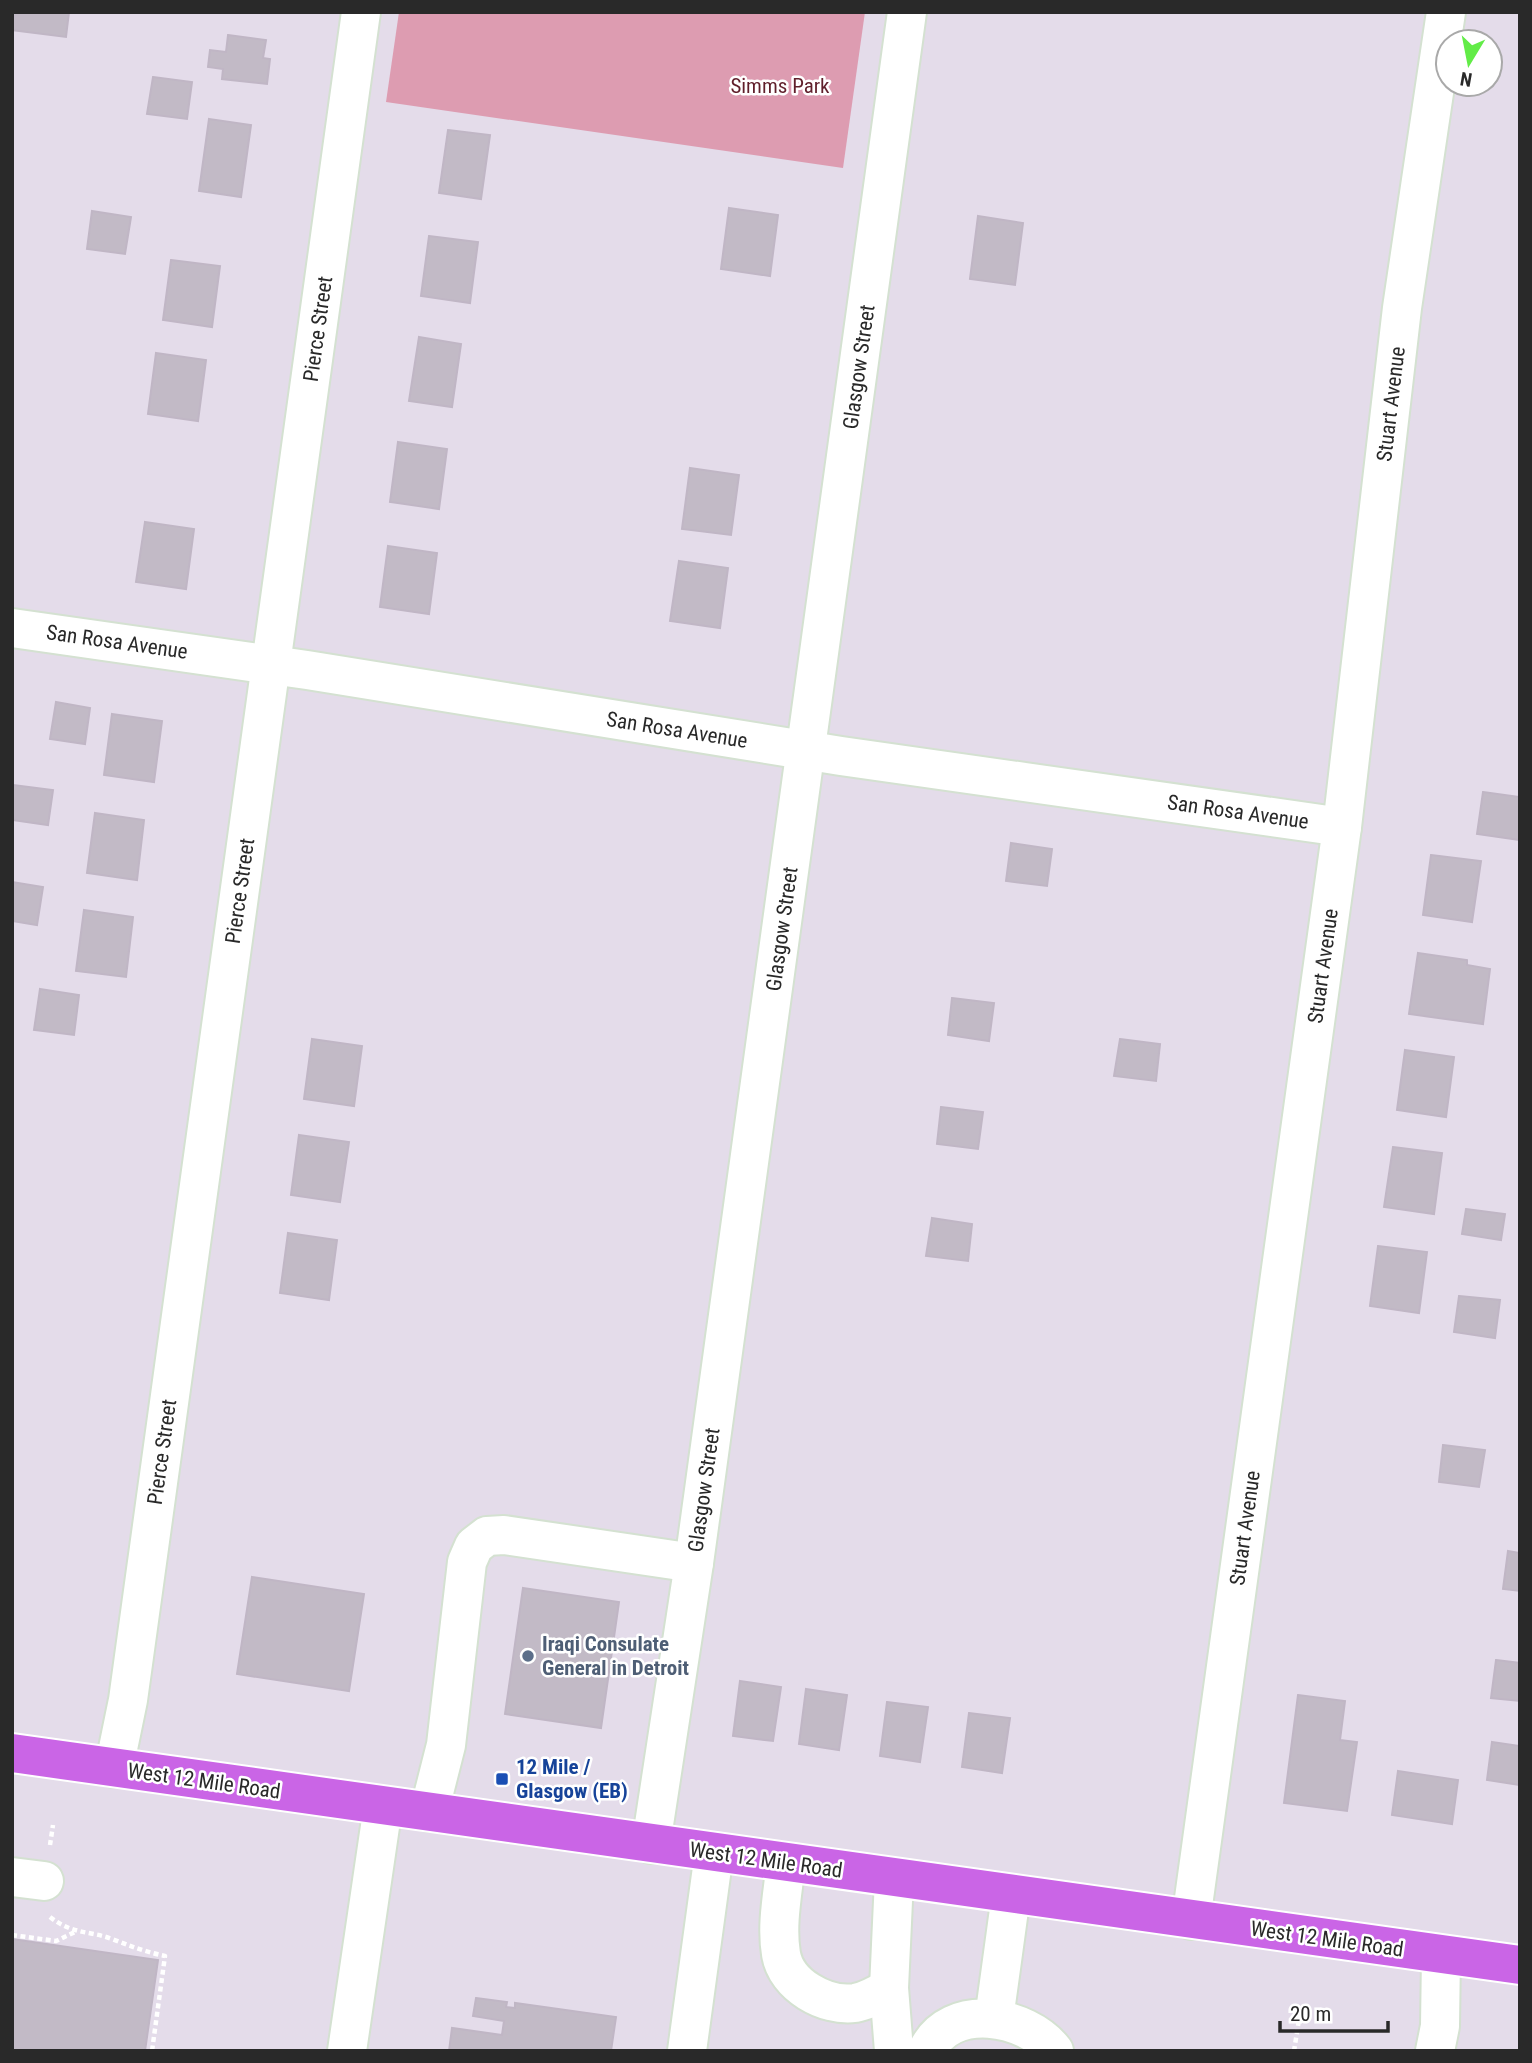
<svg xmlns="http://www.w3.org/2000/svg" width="1532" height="2063" font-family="'Roboto Condensed',sans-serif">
<rect width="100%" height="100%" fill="#e4dcea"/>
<polygon fill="#dd9cb1" points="399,12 865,12 843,168 386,102"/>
<g fill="#c2bac6" stroke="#c0b6c5" stroke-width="2">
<polygon points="12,12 69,12 66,37 12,30"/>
<polygon points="228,35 266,40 263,58 270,59 267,84 222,79 223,69 208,67 210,50 226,52"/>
<polygon points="153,77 192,82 187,119 147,114"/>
<polygon points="209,119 251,125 241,197 199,191"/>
<polygon points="448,130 490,135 481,199 439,193"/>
<polygon points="729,208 778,215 770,276 721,269"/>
<polygon points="92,211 131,217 125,254 87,249"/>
<polygon points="978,216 1023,223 1015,285 970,279"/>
<polygon points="429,236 478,242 470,303 421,296"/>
<polygon points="171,260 220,266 212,327 163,320"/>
<polygon points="419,337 461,344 452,407 409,401"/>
<polygon points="156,353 206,360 198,421 148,414"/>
<polygon points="398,442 447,449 439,509 390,502"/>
<polygon points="690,468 739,475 731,535 682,529"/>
<polygon points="145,522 194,529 186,589 136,582"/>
<polygon points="388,546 437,553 429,614 380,607"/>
<polygon points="679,561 728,568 720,628 670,621"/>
<polygon points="56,702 90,708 85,744 50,739"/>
<polygon points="112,714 162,721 154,782 104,775"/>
<polygon points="13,785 53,790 48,825 12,820"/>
<polygon points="1483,792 1520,797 1520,840 1477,834"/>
<polygon points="95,813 144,820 137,880 87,873"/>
<polygon points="1011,843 1052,849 1047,886 1006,881"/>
<polygon points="1431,855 1481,861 1472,922 1423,915"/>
<polygon points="12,882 43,887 37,925 12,921"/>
<polygon points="84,910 133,917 126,977 76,971"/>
<polygon points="1418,953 1467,960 1467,965 1490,969 1483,1024 1409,1014"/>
<polygon points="40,989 79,995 74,1035 34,1030"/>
<polygon points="952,998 994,1003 989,1041 948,1035"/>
<polygon points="312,1039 362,1046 354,1106 304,1099"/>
<polygon points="1120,1039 1160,1044 1156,1081 1114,1076"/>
<polygon points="1405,1050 1454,1057 1446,1117 1397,1110"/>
<polygon points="941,1107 983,1112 978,1149 937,1144"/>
<polygon points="299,1135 349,1142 340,1202 291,1195"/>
<polygon points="1393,1147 1442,1153 1434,1214 1384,1207"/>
<polygon points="1466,1209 1505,1214 1501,1240 1462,1234"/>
<polygon points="932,1218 972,1224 968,1261 926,1256"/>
<polygon points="288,1233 337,1240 329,1300 280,1293"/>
<polygon points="1378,1246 1427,1252 1419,1313 1370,1306"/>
<polygon points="1459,1296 1500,1300 1495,1338 1454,1332"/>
<polygon points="1443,1445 1485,1450 1479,1487 1439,1482"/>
<polygon points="1508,1551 1520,1553 1520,1591 1503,1589"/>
<polygon points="252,1577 364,1594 349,1691 237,1674"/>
<polygon points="523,1588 619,1602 601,1728 505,1714"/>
<polygon points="1496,1660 1520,1663 1520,1701 1491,1698"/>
<polygon points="740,1681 781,1687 773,1741 733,1736"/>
<polygon points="806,1689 847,1695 839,1750 799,1744"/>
<polygon points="1298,1695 1345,1701 1340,1740 1357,1742 1347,1811 1284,1803"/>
<polygon points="887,1702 928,1707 920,1762 880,1756"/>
<polygon points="969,1713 1010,1718 1002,1773 962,1767"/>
<polygon points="1492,1742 1520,1746 1520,1785 1487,1780"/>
<polygon points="1398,1771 1458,1780 1452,1824 1392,1815"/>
<polygon points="12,1939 158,1960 145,2051 12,2051"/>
<polygon points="476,1998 507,2002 506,2007 515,2008 515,2003 616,2017 611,2051 449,2051 452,2028 502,2035 504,2021 473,2016"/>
</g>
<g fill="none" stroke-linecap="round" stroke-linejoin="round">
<defs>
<g id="minor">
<polyline points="12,628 307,670 841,756 1342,827"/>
<polyline points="114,1768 128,1700 361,12"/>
<polyline points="429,1812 446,1745 467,1562 474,1546 487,1536 504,1535 694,1563"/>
<polyline points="651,1844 694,1563 907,12"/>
<path d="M 786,1862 C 783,1892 776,1924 781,1954 C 786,1985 825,2007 855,2003 C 867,2001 879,1994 889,1988"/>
<polyline points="12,1877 44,1881"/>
<polyline points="894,1879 889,1988 894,2051"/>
<polyline points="1191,1920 1342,827 1402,308 1446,12"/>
<polyline points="994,2019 1011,1895"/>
<polyline points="347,2051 383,1806"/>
<polyline points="687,2051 714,1853"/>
<path d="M 927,2051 C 950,2001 1027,2015 1054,2051"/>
<polyline points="1435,2051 1440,2026 1441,1955"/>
</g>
<polyline id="major" points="12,1753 1520,1965"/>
</defs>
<use href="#minor" stroke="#d4e1d1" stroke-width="42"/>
<use href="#major" stroke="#fff" stroke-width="42"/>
<g stroke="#fff" stroke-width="4.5" stroke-dasharray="5 3.5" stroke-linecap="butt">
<polyline points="50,1845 53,1825"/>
<path d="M 50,1917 C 73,1935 88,1930 112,1939 C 130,1946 146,1952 165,1956 L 152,2051"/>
<polyline points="12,1935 56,1941 75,1932"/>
<polyline points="1294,2051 1301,2007"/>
</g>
<use href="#minor" stroke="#fff" stroke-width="38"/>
<use href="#major" stroke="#ca65e6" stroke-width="38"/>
</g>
<circle fill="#5c6f8a" stroke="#fff" stroke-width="2.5" cx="528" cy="1656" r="7"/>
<rect fill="#1a4fb4" stroke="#fff" stroke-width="2.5" x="495" y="1772" width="14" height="14" rx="3.5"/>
<g text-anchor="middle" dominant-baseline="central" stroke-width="5" stroke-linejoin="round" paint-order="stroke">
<g font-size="21" fill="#601f2b" stroke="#fff">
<text x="780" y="86">Simms Park</text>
</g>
<g font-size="21" fill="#292929" stroke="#fff">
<text transform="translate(318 329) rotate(-82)">Pierce Street</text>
<text transform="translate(859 367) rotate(-82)">Glasgow Street</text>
<text transform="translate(1391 404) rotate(-83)">Stuart Avenue</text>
<text transform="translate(117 642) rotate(8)">San Rosa Avenue</text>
<text transform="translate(677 730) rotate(9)">San Rosa Avenue</text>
<text transform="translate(1238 812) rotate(8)">San Rosa Avenue</text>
<text transform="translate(240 891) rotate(-82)">Pierce Street</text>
<text transform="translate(782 929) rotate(-82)">Glasgow Street</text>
<text transform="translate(1323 966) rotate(-82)">Stuart Avenue</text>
<text transform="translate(162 1452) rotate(-82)">Pierce Street</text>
<text transform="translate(704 1490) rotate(-82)">Glasgow Street</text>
<text transform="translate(1245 1528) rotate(-82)">Stuart Avenue</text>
<text transform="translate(204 1781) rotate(8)">West 12 Mile Road</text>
<text transform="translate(766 1860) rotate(8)">West 12 Mile Road</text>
<text transform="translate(1327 1939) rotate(8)">West 12 Mile Road</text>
</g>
<g font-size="21" font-weight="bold" fill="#4e5e75" stroke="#fff" text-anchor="start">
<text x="542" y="1644">Iraqi Consulate<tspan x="542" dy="24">General in Detroit</tspan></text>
</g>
<g font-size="21" font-weight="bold" fill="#164399" stroke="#fff" text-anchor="start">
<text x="516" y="1767">12 Mile /<tspan x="516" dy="24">Glasgow (EB)</tspan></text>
</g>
</g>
<rect width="1532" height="2063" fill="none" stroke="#292929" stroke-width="28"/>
<g transform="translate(1469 63) rotate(190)"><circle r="33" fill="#ffffff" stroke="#a9a9a9" stroke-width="2"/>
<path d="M0-5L12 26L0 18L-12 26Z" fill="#62ec47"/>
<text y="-10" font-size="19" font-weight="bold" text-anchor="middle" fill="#292929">N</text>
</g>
<path d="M1280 2021v10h108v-10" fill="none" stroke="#292929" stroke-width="3.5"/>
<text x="1290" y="2021" font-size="21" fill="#292929" stroke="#ffffff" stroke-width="5" paint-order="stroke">20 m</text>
</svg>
